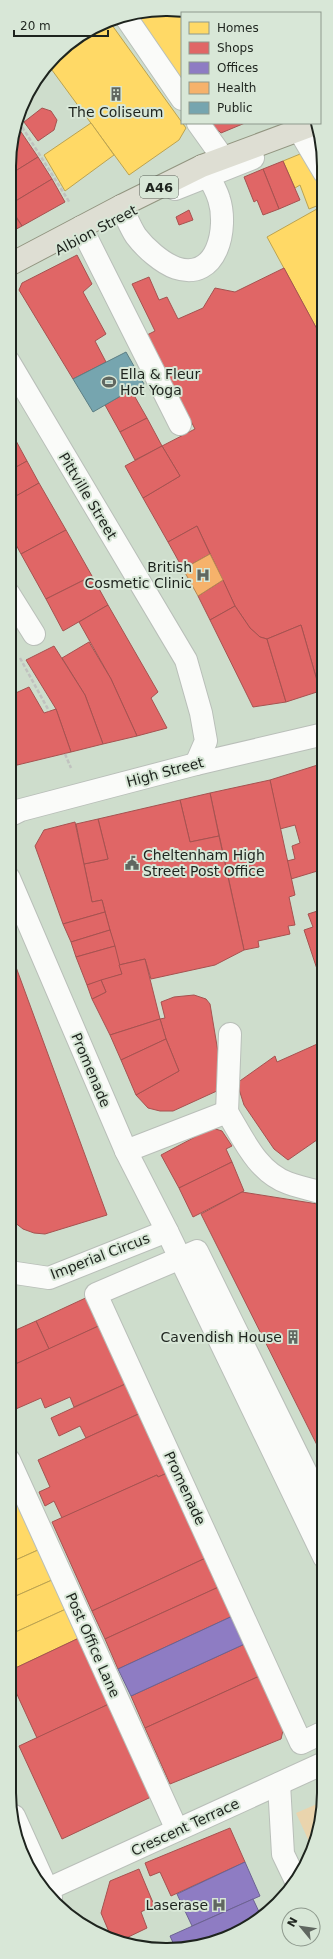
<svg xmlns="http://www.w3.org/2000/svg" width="333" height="1959" font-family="'DejaVu Sans',sans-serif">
<rect width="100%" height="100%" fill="#dce4da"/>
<polygon fill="#ceddcc" points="177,9 182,13 182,123 315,123 324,156 324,857 130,897 324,858 324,1803 308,1862 271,1911 217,1942 156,1950 106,1938 55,1904 21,1853 9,1792 9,156 25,97 63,48 116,17"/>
<polygon fill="#ead4ad" points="324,1801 324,1803 312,1848 296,1813"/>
<g fill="#ffd966" stroke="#bca350">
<polygon points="177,9 193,13 182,13 182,89 137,15"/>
<polygon points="109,21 186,128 179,140 129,175 49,66 63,48"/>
<polygon points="91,123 114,155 65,191 44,155"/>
<polygon points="305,152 324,197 324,203 309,209 300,185 295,188 283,161"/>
<polygon points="324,205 324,342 267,237"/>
<polygon points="13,1494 38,1550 9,1563 9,1496"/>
<polygon points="38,1550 52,1580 9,1599 9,1563"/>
<polygon points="52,1580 66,1609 9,1635 9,1599"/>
<polygon points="66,1609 79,1638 9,1671 9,1635"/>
</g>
<g fill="#e06666" stroke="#a65250">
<polygon points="42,108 51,111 57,120 54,130 38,141 24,122"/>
<polygon points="206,123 245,123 221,133 219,131 213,132"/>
<polygon points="17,126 38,157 9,175 9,156"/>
<polygon points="38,157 52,179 9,205 9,175"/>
<polygon points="283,161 300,200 279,209 263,169"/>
<polygon points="263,169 279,209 263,215 257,200 254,202 244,177"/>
<polygon points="52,179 65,202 22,226 9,205"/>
<polygon points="9,207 22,226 9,233"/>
<polygon points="189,210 193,220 179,225 176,217"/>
<polygon points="77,255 92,284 83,292 106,334 95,341 106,362 73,379 19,290 22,283"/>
<polygon points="284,268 324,342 324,690 320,691 301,625 267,639 260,637 250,628 235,606 197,526 168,542 143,498 180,476 162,446 195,429 147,335 155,331 132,284 149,277 159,300 167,297 178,319 203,308 215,288 235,292"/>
<polygon points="131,390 147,418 120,432 105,405"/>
<polygon points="147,418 162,446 135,460 120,432"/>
<polygon points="15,439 27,461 9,471 9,443"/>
<polygon points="162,446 180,476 143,498 125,466"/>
<polygon points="27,461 39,483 9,500 9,471"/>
<polygon points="39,483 66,530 21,554 9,532 9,500"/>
<polygon points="197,526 210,554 183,569 168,542"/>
<polygon points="66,530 92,576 46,599 21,554"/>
<polygon points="92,576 108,605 63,631 46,599"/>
<polygon points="223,580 235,606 210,620 198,596"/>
<polygon points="108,605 158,692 151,698 167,728 137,736 111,679 79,622"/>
<polygon points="235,606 250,628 260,637 267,639 286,702 253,707 210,620"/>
<polygon points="301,625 320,691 286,702 267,639"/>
<polygon points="89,642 111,679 137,736 103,744 85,695 62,658"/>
<polygon points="54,646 85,695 103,744 71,752 56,709 26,660"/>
<polygon points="29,687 44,713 56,709 71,752 9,767 9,696"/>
<polygon points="324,763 324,869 291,879 287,861 295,859 292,846 300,843 295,825 280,829 270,780"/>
<polygon points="270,780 295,895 289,897 295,925 288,926 290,934 258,941 259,947 244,950 210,793"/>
<polygon points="210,793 219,836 190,842 180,800"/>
<polygon points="180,800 190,842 219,836 244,950 215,965 151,979 145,959 119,965 102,900 92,902 84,864 108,859 98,819"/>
<polygon points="98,819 108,859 84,864 76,824"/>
<polygon points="75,822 92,902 102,900 105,912 63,924 35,846 44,830"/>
<polygon points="324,909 324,977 320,978 304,930 313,927 308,914"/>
<polygon points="105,912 110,930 71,942 63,924"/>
<polygon points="110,930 115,946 76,957 71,942"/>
<polygon points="115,946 122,974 87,985 76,957"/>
<polygon points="9,948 107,1215 45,1234 34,1233 23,1229 9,1218"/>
<polygon points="145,959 160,1019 110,1035 92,999 106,992 101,980 122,974 119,965"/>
<polygon points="101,980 106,992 92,999 87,985"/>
<polygon points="194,995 206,999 210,1004 219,1058 219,1090 173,1111 160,1111 148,1108 136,1095 179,1071 166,1039 160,1019 165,1018 161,1002 174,997"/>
<polygon points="160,1019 166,1039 121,1060 110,1035"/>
<polygon points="166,1039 179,1071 136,1095 121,1060"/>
<polygon points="324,1041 324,1135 288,1160 274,1149 244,1105 237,1083 275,1056 277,1062"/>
<polygon points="209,1127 222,1131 232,1146 226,1149 232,1162 179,1188 161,1155 195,1137"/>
<polygon points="232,1162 244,1191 193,1217 179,1188"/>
<polygon points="242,1192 324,1205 324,1459 201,1214"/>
<polygon points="92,1295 105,1323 49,1349 36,1321"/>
<polygon points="36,1321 49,1349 9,1367 9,1333"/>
<polygon points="105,1323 132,1381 74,1407 70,1397 45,1408 41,1398 9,1412 9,1367"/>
<polygon points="132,1381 145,1411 86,1438 80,1426 59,1436 51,1418"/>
<polygon points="145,1411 172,1471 158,1477 157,1475 62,1518 54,1501 45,1506 39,1492 50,1487 38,1460"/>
<polygon points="172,1471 210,1556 92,1611 52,1522 157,1475 158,1477"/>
<polygon points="210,1556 223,1585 105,1639 92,1611"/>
<polygon points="223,1585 237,1614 118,1669 105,1639"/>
<polygon points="79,1638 109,1704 37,1738 9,1677 9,1671"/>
<polygon points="249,1642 264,1674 145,1728 131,1696"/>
<polygon points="264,1674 285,1722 281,1739 170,1784 145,1728"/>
<polygon points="109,1704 151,1797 62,1839 19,1746"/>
<polygon points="230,1828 245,1862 171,1896 160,1872 150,1876 145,1863"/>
<polygon points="139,1869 154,1905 141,1912 147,1928 120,1941 112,1939 101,1913 110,1881"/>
</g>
<g fill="#8e7cc3" stroke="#6c6292">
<polygon points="237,1614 249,1642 131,1696 118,1669"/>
<polygon points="245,1862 260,1896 192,1926 177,1894"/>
<polygon points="253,1899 261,1916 217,1942 175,1947 170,1936"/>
</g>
<polygon fill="#f6b26b" stroke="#b58754" points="210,554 223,580 198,596 183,569"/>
<polygon fill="#76a5af" stroke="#5c7e84" points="126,352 144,384 131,390 93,412 73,379"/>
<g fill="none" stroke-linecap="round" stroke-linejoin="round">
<defs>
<g id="minor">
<polyline points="125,16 182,99"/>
<polyline points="198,123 223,158"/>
<polyline points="299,130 324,172"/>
<polyline points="175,189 253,158"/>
<path d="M 121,206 C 126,216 130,227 136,236 C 145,248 162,263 176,268 C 218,282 228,227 219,199 C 216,188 208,176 202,166"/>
<polyline points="81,227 180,424"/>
<polyline points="9,362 186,660 201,713 206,741 196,764"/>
<polyline points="9,594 34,634"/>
<polyline points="9,816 21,810 196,764 324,734"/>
<polyline points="9,878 126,1151 167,1231 324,1557"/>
<polyline points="227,1112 230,1034"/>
<path d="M 126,1151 L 227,1112 C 243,1138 257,1172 288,1183 C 299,1187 312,1190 324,1193"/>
<polyline points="9,1272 49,1278 167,1231"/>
<polyline points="9,1460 177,1830"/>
<polyline points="324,1509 197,1251 96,1294 301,1743 324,1732"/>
<polyline points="279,1784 283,1854 295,1879"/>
<polyline points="14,1816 51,1898"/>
<polyline points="46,1890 324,1763"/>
</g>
<polyline id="major" points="9,265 121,206 202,166 315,124"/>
</defs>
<use href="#minor" stroke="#b9bfb9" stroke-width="24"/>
<use href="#major" stroke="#929580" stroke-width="24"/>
<g stroke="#c0c2bf" stroke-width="2.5" stroke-dasharray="4 2" stroke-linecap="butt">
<polyline points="19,122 70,203"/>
<polyline points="20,658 49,711"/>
<polyline points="65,754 71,768"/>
</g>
<use href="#minor" stroke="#fafbf9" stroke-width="22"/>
<use href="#major" stroke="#deded3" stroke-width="22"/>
</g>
<defs>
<symbol id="building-bare" viewBox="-9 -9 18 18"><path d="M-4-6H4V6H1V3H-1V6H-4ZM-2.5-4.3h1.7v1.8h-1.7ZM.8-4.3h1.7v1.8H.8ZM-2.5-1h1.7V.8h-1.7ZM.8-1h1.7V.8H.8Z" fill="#606760" stroke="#d8e7d7" stroke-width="2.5" paint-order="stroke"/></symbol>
<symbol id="stadium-bare" viewBox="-9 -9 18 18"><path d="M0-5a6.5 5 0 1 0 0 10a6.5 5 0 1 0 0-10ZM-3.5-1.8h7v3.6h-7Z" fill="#606760" stroke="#d8e7d7" stroke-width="2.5" paint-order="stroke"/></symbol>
<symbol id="hospital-bare" viewBox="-9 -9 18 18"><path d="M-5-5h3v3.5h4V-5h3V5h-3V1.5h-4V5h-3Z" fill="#606760" stroke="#d8e7d7" stroke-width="2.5" paint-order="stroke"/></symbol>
<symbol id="civic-bare" viewBox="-9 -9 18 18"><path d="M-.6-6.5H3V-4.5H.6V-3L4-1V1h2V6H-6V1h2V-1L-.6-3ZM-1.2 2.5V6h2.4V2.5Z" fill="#606760" stroke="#d8e7d7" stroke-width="2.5" paint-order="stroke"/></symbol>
</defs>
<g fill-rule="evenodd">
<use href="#building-bare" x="106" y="84" width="20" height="20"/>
<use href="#stadium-bare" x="99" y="372" width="20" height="20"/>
<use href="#hospital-bare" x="193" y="565" width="20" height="20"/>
<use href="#civic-bare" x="122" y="853" width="20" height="20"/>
<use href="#building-bare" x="283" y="1327" width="20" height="20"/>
<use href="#hospital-bare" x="209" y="1895" width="20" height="20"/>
</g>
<g text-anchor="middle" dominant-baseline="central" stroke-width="4" stroke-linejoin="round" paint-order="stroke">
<rect fill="#d8e7d7" stroke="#565e56" stroke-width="1" x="140" y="176" width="38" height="22" rx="3"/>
<g font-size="13" font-weight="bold" fill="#1e241e">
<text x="159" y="187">A46</text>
</g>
<g font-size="14" fill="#1e241e" stroke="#d8e7d7" text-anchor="end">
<text x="116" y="112" text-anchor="middle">The Coliseum</text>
<text x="120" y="374" text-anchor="start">Ella &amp; Fleur<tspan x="120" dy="16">Hot Yoga</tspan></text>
<text x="192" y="567">British<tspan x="192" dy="16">Cosmetic Clinic</tspan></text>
<text x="143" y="855" text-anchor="start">Cheltenham High<tspan x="143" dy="16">Street Post Office</tspan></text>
<text x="282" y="1337">Cavendish House</text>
<text x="208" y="1905">Laserase</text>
</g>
<g font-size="14" fill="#1e241e" stroke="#d8e7d7">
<text transform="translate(96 230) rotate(-28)">Albion Street</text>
<text transform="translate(88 496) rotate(59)">Pittville Street</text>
<text transform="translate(165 772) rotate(-15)">High Street</text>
<text transform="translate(91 1070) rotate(67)">Promenade</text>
<text transform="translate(100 1256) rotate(-21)">Imperial Circus</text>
<text transform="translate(185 1488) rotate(65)">Promenade</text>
<text transform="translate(93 1645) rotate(66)">Post Office Lane</text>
<text transform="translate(185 1827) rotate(-25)">Crescent Terrace</text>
</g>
</g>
<path d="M0 0H333V1959H0ZM166 16H167A150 150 0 0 1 317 166V1793A150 150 0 0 1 167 1943H166A150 150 0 0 1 16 1793V166A150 150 0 0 1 166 16Z" fill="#d8e7d7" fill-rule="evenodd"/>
<path fill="none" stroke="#1e241e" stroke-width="2" d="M166 16H167A150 150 0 0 1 317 166V1793A150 150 0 0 1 167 1943H166A150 150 0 0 1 16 1793V166A150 150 0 0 1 166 16Z"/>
<rect x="181" y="12" width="140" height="112" fill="#d8e7d7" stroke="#8e998d"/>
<rect x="189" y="22" width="20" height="12" fill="#ffd966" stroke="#8e998d"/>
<text x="217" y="32" font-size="12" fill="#1e241e">Homes</text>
<rect x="189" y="42" width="20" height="12" fill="#e06666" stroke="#8e998d"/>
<text x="217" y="52" font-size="12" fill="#1e241e">Shops</text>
<rect x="189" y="62" width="20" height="12" fill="#8e7cc3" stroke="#8e998d"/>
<text x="217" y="72" font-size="12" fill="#1e241e">Offices</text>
<rect x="189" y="82" width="20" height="12" fill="#f6b26b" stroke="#8e998d"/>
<text x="217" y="92" font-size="12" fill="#1e241e">Health</text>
<rect x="189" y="102" width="20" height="12" fill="#76a5af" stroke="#8e998d"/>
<text x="217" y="112" font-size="12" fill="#1e241e">Public</text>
<g transform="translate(301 1927) rotate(299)"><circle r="19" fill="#d8e7d7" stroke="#8e998d"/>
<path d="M0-3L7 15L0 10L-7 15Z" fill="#606760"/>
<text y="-6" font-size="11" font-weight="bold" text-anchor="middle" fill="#1e241e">N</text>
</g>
<path d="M14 30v6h94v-6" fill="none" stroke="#1e241e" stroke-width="2"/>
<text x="20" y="30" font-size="12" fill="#1e241e" stroke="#d8e7d7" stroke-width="3" paint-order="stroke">20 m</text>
</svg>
